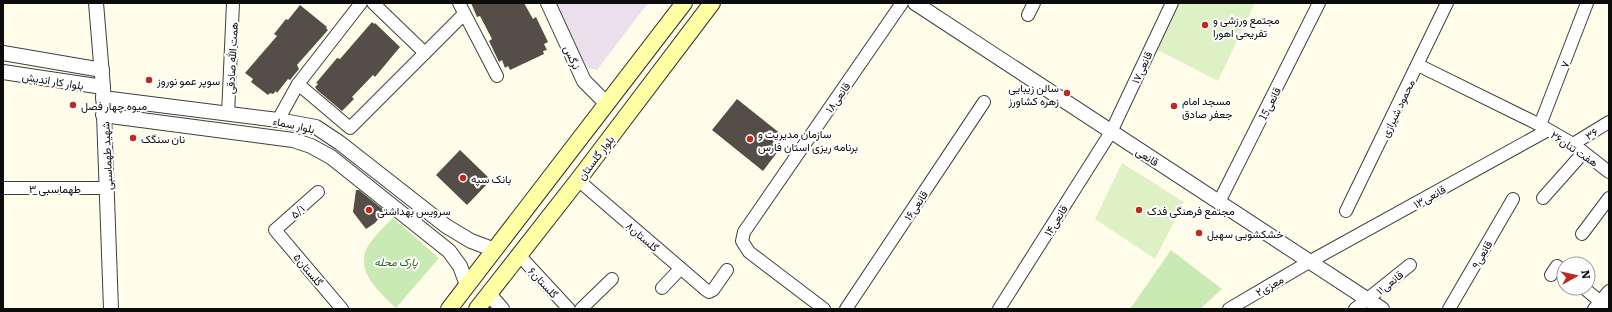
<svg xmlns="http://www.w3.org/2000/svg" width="1612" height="312" font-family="Literata,Vazirmatn,serif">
<rect width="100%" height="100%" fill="#fffdea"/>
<polygon fill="#ebdfeb" points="556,3 648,3 597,70 588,68 580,56"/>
<g fill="#caeab3">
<path d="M 393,218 L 439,258 L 396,308 C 379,292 354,271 368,246 C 374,236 385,226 393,218 Z"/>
<polygon points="1171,250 1222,289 1200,309 1130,309"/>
</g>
<g fill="#ddf1c5">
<polygon points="1175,3 1255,3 1218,81 1154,48"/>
<polygon points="1122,163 1184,202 1155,259 1095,219"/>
</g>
<g fill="#554e48">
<polygon points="471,3 524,3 533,19 536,17 548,42 544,44 547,50 543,51 544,54 510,70 508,66 505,68 502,60 499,62 489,41 492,39 480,16 477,17"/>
<polygon points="300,5 327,27 326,28 328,30 297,65 299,69 290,80 288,79 277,93 276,91 273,94 270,93 268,95 251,82 253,79 245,73 277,36 274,34 286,19 288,20"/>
<polygon points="372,22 374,24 375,23 400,47 375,77 373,75 352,97 354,99 342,111 317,90 315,87 318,84 316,83 337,58 340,59"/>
<polygon points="737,99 781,134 772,144 779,150 763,171 712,130"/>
<polygon points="460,150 491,180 467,205 436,175"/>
<polygon points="356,190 359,190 385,211 375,223 366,229 353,212"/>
</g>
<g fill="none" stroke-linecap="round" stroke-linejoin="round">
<defs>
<g id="minor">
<polyline points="373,3 425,53"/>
<polyline points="459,3 497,76"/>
<polyline points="1028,15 1034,3"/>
<polyline points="1418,65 1540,125 1573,144 1609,172"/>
<polyline points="298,84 350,128 464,14"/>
<polyline points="228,114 233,3"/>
<polyline points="278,120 298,84 361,3"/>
<polyline points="1540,125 1587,3"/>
<polyline points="1573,144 1609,122"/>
<polyline points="578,180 706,290 709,292 713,290 727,270"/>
<polyline points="3,188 108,188"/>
<polyline points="318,192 275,230 342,309"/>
<polyline points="1543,198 1583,153"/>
<polyline points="1219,202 1319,3"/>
<polyline points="1346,211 1447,3"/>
<polyline points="1582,234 1609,198"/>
<polyline points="519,255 569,309"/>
<polyline points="1551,275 1557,266 1564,272"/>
<polyline points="662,288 680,269"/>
<polyline points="1584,288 1609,309"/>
<polyline points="581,309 612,279"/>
<polyline points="824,309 749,252 742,241 744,232 902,3"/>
<polyline points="846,309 984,102"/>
<polyline points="999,309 1111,132 1172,3"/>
<polyline points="1229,309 1309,262 1548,130"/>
<polyline points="1355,309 1410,265"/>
<polyline points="1449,309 1513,199"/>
<polyline points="1594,309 1609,291"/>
</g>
<g id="tertiary">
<polyline points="96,3 103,87 111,309"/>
<polyline points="548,3 584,81 607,104"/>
<polyline points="915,3 1382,309"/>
<polyline points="3,53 102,70"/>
<polyline points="3,72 103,87"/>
<polyline points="103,98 278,120 316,127 340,143 446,226 471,241 495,250"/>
<polyline points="103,115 293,140 311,146 331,157 449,251 460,266 467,285"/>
<polyline points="489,294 502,309"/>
</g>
<g id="secondary">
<polyline points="449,309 684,3"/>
<polyline points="477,309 578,180 712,3"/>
</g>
</defs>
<use href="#minor" stroke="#3f3f3f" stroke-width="14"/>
<use href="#tertiary" stroke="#3f3f3f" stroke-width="16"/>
<use href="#secondary" stroke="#2e2e2e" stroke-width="18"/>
<use href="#minor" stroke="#fff" stroke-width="12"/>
<use href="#tertiary" stroke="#fff" stroke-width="14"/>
<use href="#secondary" stroke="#ffffa5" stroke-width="16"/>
</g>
<g fill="#c0291f" stroke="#fff" stroke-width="1.5">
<circle cx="1205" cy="25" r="4"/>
<circle cx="149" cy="80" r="4"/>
<circle cx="1067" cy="93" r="4"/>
<circle cx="73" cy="105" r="4"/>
<circle cx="1174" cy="106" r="4"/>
<circle cx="133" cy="138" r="4"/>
<circle cx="750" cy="139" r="4"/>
<circle cx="463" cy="178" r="4"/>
<circle cx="369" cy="210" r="4"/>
<circle cx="1139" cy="210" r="4"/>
<circle cx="1199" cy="233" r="4"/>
</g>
<g text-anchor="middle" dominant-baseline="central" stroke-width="4" stroke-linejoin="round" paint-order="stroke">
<g font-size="11" fill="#0c0c0c" stroke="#fff" text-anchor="start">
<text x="1213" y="19">مجتمع ورزشی و<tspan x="1213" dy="13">تفریحی اهورا</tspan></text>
<text x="157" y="80">سوپر عمو نوروز</text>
<text x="1059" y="87" text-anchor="end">سالن زیبایی<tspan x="1059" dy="13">زهره کشاورز</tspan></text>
<text x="1182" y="100">مسجد امام<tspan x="1182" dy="13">جعفر صادق</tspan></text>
<text x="81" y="105">میوه چهار فصل</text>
<text x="758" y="133">سازمان مدیریت و<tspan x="758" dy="13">برنامه ریزی استان فارس</tspan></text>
<text x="141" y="138">نان سنگک</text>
<text x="471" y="178">بانک سپه</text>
<text x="377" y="210">سرویس بهداشتی</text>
<text x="1147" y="210">مجتمع فرهنگی فدک</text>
<text x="1207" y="233">خشکشویی سهیل</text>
</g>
<g font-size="11" fill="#0c0c0c" stroke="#fff">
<text transform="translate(573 57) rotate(65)">نرگس</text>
<text transform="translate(231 58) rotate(-87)">همت الله صادقی</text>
<text transform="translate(1564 64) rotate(-69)">۷</text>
<text transform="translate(1141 67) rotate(-65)">۱۷قانعی</text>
<text transform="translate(53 80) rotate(9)">بلوار کار اندیش</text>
<text transform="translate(837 97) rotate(-55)">۱۸قانعی</text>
<text transform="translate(1269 103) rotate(-63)">15قانعی</text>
<text transform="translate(1397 108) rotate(-64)">محمود شیرازی</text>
<text transform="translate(294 124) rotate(12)">بلوار سماء</text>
<text transform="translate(1591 133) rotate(-31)">۳۶</text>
<text transform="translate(1575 148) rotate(34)">هفت تنان۲۶</text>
<text transform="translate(106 156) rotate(-93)">شهید طهماسبی</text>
<text transform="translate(1148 156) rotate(33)">قانعی</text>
<text transform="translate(595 157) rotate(-53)">بلوار گلستان</text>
<text x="55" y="188">۳ طهماسبی</text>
<text transform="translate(1429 196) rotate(-29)">۱۳قانعی</text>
<text transform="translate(915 205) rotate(-56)">۱۶قانعی</text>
<text transform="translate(297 211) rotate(-42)">۵/۱</text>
<text transform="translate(1055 220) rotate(-58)">۱۴قانعی</text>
<text transform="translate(643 236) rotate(41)">گلستان۸</text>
<text transform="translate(1481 254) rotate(-60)">۹قانعی</text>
<text transform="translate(309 269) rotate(50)">گلستان۵</text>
<text transform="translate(544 282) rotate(47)">گلستان۶</text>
<text transform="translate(1389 282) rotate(-39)">۱۱قانعی</text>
<text transform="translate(1269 285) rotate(-30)">۲معزی</text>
</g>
<g font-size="11" font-style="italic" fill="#22651a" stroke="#fff">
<text x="396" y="261">پارک محله</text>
</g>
</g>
<rect width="1612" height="312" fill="none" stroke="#0c0c0c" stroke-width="8"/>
<g transform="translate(1576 276) rotate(82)"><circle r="19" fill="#ffffff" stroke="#9e9e9e"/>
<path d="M0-3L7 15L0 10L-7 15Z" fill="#c0291f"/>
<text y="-6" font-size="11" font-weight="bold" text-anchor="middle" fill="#0c0c0c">N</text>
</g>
</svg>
